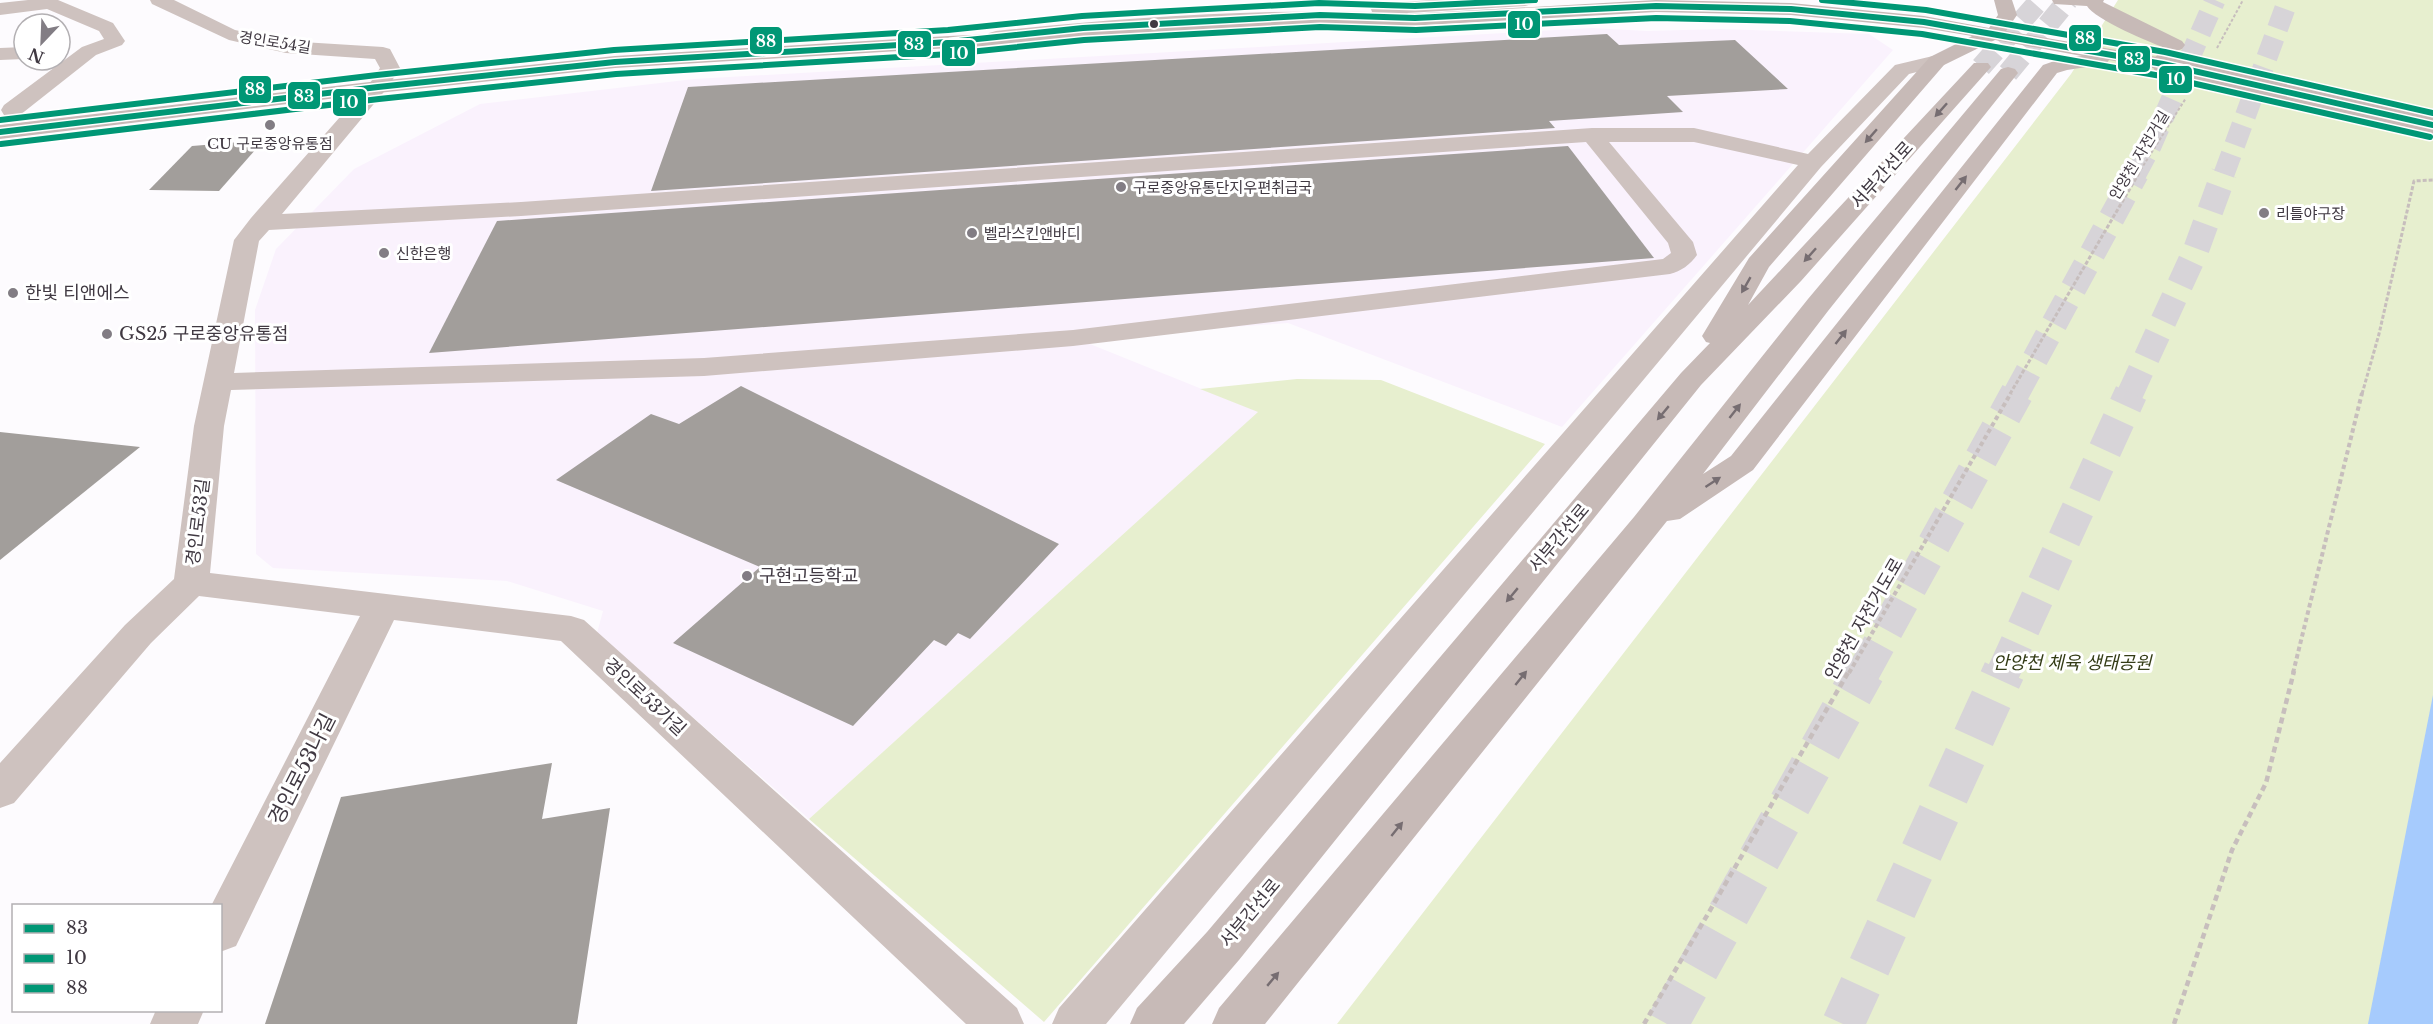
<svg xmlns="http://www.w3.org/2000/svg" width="2433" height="1024" font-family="'Libre Baskerville','Noto Sans KR',serif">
<rect width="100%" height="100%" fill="#fdfbfe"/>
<polygon fill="#faf2fd" points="1592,28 1647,31 1721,29 1869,34 1893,50 1562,427 1288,323 1075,338 1259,412 809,819 597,633 603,611 507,581 273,568 256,554 255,310 276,249 354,169 480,104 694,79"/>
<g fill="#e7efcf">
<polygon points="2118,0 2433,0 2433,1024 1337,1024 2071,74"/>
<polygon points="1297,379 1381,380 1545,444 1044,1022 809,819 1258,412 1200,389"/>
</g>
<polygon fill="#a6cbfd" points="2433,695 2433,1024 2368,1024"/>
<g fill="#a29e9b">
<polygon points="1607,34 1619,45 1735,40 1788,89 1667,96 1683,112 1549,121 1555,128 651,191 688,87"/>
<polygon points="264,140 219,191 149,190 192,146"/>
<polygon points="1568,146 1654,258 429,353 497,221"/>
<polygon points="741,386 1059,544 970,639 958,633 946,646 934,640 853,726 673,643 760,567 556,480 651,414 679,424"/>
<polygon points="0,432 140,447 0,560"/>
<polygon points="552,763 542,819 610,808 577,1024 265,1024 341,797"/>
</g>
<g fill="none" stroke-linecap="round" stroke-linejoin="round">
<g stroke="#d7d4d8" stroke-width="21" stroke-dasharray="21 10" stroke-linecap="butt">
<polyline points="1981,67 2040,0"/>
<polyline points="2008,73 2068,0"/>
</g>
<g stroke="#d7d4d8" stroke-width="21" stroke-dasharray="21 10" stroke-linecap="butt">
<polyline points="2136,174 2151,146 2215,0"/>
<polyline points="2224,174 2288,0"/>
</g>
<g stroke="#d7d4d8" stroke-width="26" stroke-dasharray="26 14" stroke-linecap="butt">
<polyline points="2016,394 2136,173"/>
<polyline points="2130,394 2196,250 2224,173"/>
</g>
<g stroke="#d7d4d8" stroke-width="33" stroke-dasharray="33 16" stroke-linecap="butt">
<polyline points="1863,673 2017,393"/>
<polyline points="2003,673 2131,393"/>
</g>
<g stroke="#d7d4d8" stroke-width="42" stroke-dasharray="42 21" stroke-linecap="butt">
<polyline points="1667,1024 1864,671"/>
<polyline points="1843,1024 2004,671"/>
</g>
<g stroke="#c7bebd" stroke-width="2" stroke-dasharray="3 2" stroke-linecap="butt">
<polyline points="2217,48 2243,0"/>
<polyline points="2138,174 2186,98"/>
</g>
<g stroke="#c7bebd" stroke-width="3" stroke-dasharray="4 2" stroke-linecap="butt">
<polyline points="2010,394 2139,173"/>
<polyline points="2362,394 2379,334 2414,181 2433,180"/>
</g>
<g stroke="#c7bebd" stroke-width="4" stroke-dasharray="4.5 3" stroke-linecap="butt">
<polyline points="1849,673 2011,393"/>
<polyline points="2293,673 2362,393"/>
</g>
<g stroke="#c7bebd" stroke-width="4.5" stroke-dasharray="6 4" stroke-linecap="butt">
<polyline points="1644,1024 1849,671"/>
<polyline points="2174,1024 2232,850 2266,783 2294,671"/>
</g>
<g fill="#cec2bf" fill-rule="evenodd">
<polygon points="28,0 58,0 113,23 125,41 122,45 96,55 20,115 12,116 4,115 1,110 4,105 82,47 104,39 99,31 47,9 0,15 0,3"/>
<path d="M 150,0 L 174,0 L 235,30 L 286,41 L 383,47 L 390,49 L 400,68 L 388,87 L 282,214 L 521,202 L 1592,128 L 1694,128 L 1808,154 L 1895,65 L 1937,55 L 1944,57 L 1947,61 L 1944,65 L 1909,74 L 1821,167 L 1106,1024 L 1052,1024 L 1059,1008 L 1798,165 L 1694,142 L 1609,142 L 1693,242 L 1697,255 C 1690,265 1681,271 1670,274 L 1073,346 L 704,376 L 231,390 L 224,426 L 210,573 L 571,616 L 584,620 L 1017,1008 L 1024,1024 L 966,1024 L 561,641 L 394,620 L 236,946 L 220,952 L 220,906 L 211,906 L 360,616 L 199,596 L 151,643 L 14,803 L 0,808 L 0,763 L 125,625 L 174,579 L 194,426 L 234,240 L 251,218 L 370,83 L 380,68 L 375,59 L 286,53 L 229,40 L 152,4 ZM 1586,142 L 1668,243 L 1671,253 L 1663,259 L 1073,330 L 704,358 L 234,373 L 259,241 L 269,230 L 521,216 Z"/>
<path d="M 1435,0 L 1534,0 L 1532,4 L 1525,6 L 1407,13 L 1415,18 L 1412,22 L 1405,24 C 1268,21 1132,29 996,43 L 989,41 L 986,37 L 989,33 L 996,31 C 1121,18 1247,9 1372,12 L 1371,9 L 1373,5 L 1380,3 Z"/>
<polygon points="24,47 24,59 0,60 0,48"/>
<polygon points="156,1010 204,1010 198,1024 150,1024"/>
</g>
<g fill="#c7bab7" fill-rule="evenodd">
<polygon points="1656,0 1791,3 1924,16 1989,28 1998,15 1994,0 2012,0 2017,15 2006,31 2163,58 2170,60 2173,64 2170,68 2163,70 2109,60 2106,64 2067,70 2057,73 1753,470 1680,519 1667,521 1265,1024 1212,1024 1219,1008 1634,517 1808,299 2001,69 2008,67 2015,69 2018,73 1828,311 1703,474 1731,456 2043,65 2063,58 2082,56 1995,40 1944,65 1769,267 1748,305 1974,63 1988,63 1991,67 1801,281 1701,385 1239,960 1184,1024 1130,1024 1137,1008 1207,932 1681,373 1710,343 1706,342 1702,336 1749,258 1930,57 1972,36 1924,28 1791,15 1656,12 1232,36 949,48 615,68 378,93 0,139 0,125 378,81 615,56 949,36 1232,24"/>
<path d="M 2052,0 L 2104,0 L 2103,2 L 2182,41 L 2185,45 L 2182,49 C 2177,51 2173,51 2168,49 C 2151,43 2094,19 2087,6 L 2054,4 Z"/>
</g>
<polyline stroke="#c7bab7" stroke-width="21" points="2163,64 2433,125"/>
<defs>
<polyline id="bus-1" points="0,132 378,87 615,62 949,42 1083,28 1320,15 1415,18 1656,6 1791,9 1924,22 2163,64 2433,125"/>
<polyline id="bus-2" points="1,144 379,99 616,74 950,54 1084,40 1320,27 1416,30 1656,18 1790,21 1922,34 2161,76 2430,137"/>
<g id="bus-3">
<polyline points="1822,0 1926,10 2165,52 2433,113"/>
<polyline points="0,120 377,75 614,50 948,30 1082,16 1152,12 1319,3 1415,6 1535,0"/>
</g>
</defs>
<use href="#bus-1" stroke="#fff" stroke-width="9"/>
<use href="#bus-2" stroke="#fff" stroke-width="9"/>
<use href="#bus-3" stroke="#fff" stroke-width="9"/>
<use href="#bus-1" stroke="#009775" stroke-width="6"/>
<use href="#bus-2" stroke="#009775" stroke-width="6"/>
<use href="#bus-3" stroke="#009775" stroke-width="6"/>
</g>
<defs><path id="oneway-solid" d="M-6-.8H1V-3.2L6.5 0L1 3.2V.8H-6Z" transform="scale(1.5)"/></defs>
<g fill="#766d71">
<use href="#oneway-solid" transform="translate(1941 110) rotate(132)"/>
<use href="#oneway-solid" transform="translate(1871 136) rotate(131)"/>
<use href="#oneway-solid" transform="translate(1961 183) rotate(-52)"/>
<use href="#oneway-solid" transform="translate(1810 255) rotate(132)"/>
<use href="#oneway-solid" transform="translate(1746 285) rotate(120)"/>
<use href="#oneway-solid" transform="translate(1841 337) rotate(-52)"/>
<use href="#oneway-solid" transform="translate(1735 411) rotate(-52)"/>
<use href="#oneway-solid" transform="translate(1663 413) rotate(130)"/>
<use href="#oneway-solid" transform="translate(1713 482) rotate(-33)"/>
<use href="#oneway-solid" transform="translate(1512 595) rotate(130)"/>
<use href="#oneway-solid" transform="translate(1521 678) rotate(-51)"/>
<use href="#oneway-solid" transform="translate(1397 829) rotate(-51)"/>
<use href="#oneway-solid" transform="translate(1273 979) rotate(-50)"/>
</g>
<circle fill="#403942" stroke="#fff" stroke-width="2" cx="1154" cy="24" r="5"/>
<g fill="#827d84" stroke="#fff" stroke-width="2">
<circle cx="270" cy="125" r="6"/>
<circle cx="1121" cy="187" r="6"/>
<circle cx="2264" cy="213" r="6"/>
<circle cx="972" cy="233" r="6"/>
<circle cx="384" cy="253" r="6"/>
<circle cx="13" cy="293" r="6"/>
<circle cx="107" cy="334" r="6"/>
<circle cx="747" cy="576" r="6"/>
</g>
<g text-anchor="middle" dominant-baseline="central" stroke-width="6" stroke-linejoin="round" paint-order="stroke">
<g font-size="15" fill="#403942" stroke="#fff">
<text transform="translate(275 42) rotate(9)">경인로54길</text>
<text transform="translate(2139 155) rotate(-59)">안양천 자전거길</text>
</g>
<g font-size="15" fill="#403942" stroke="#fff" text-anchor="start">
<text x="270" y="143" text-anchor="middle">CU 구로중앙유통점</text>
<text x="1133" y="187">구로중앙유통단지우편취급국</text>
<text x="2276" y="213">리틀야구장</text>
<text x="984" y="233">벨라스킨앤바디</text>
<text x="396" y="253">신한은행</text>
</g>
<g font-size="18" fill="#403942" stroke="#fff">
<text transform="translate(1882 175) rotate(-48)">서부간선로</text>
<text transform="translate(198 522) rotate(-83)">경인로53길</text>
<text transform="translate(1559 538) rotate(-50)">서부간선로</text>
<text transform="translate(1864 619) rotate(-60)">안양천 자전거도로</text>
<text transform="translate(645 697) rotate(43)">경인로53가길</text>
<text transform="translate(1250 913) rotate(-50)">서부간선로</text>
</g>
<g font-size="18" fill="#403942" stroke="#fff" text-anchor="start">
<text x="25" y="293">한빛 티앤에스</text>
<text x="119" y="334">GS25 구로중앙유통점</text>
<text x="759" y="576">구현고등학교</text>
</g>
<g font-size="18" font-style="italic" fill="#343c17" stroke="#fff">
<text x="2072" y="663">안양천 체육 생태공원</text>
</g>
<g font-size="21" fill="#403942" stroke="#fff">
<text transform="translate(302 769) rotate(-63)">경인로53나길</text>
</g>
</g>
<g stroke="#fff" stroke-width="2">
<rect x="1507" y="10" width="34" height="29" rx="6" fill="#009775"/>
<rect x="2068" y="24" width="34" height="28" rx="6" fill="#009775"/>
<rect x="749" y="26" width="34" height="29" rx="6" fill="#009775"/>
<rect x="897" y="30" width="35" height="28" rx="6" fill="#009775"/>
<rect x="941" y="39" width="35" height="28" rx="6" fill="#009775"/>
<rect x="2117" y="45" width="34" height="28" rx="6" fill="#009775"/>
<rect x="2158" y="65" width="35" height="29" rx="6" fill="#009775"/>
<rect x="238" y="75" width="34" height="29" rx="6" fill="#009775"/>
<rect x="287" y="81" width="34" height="29" rx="6" fill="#009775"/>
<rect x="332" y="88" width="35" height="29" rx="6" fill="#009775"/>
</g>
<g font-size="16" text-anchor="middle" font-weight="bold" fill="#fff">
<text x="1524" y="30">10</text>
<text x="2085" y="44">88</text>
<text x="766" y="47">88</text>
<text x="914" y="50">83</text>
<text x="959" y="59">10</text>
<text x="2134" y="65">83</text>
<text x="2176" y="85">10</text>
<text x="255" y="95">88</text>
<text x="304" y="102">83</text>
<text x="349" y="108">10</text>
</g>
<rect x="12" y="904" width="210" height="108" fill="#ffffff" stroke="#b3b0b3" stroke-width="1.5"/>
<rect x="24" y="924" width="30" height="9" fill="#009775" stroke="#b3b0b3" stroke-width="1.5"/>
<text x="66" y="934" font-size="18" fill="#403942">83</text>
<rect x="24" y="954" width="30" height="9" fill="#009775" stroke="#b3b0b3" stroke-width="1.5"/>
<text x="66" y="964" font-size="18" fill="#403942">10</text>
<rect x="24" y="984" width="30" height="9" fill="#009775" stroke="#b3b0b3" stroke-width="1.5"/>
<text x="66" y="994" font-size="18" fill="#403942">88</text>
<g transform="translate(42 42) rotate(203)"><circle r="28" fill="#ffffff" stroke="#b3b0b3" stroke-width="1.5"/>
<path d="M0-4.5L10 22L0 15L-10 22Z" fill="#827d84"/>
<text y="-9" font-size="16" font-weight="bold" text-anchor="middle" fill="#403942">N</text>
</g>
</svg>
